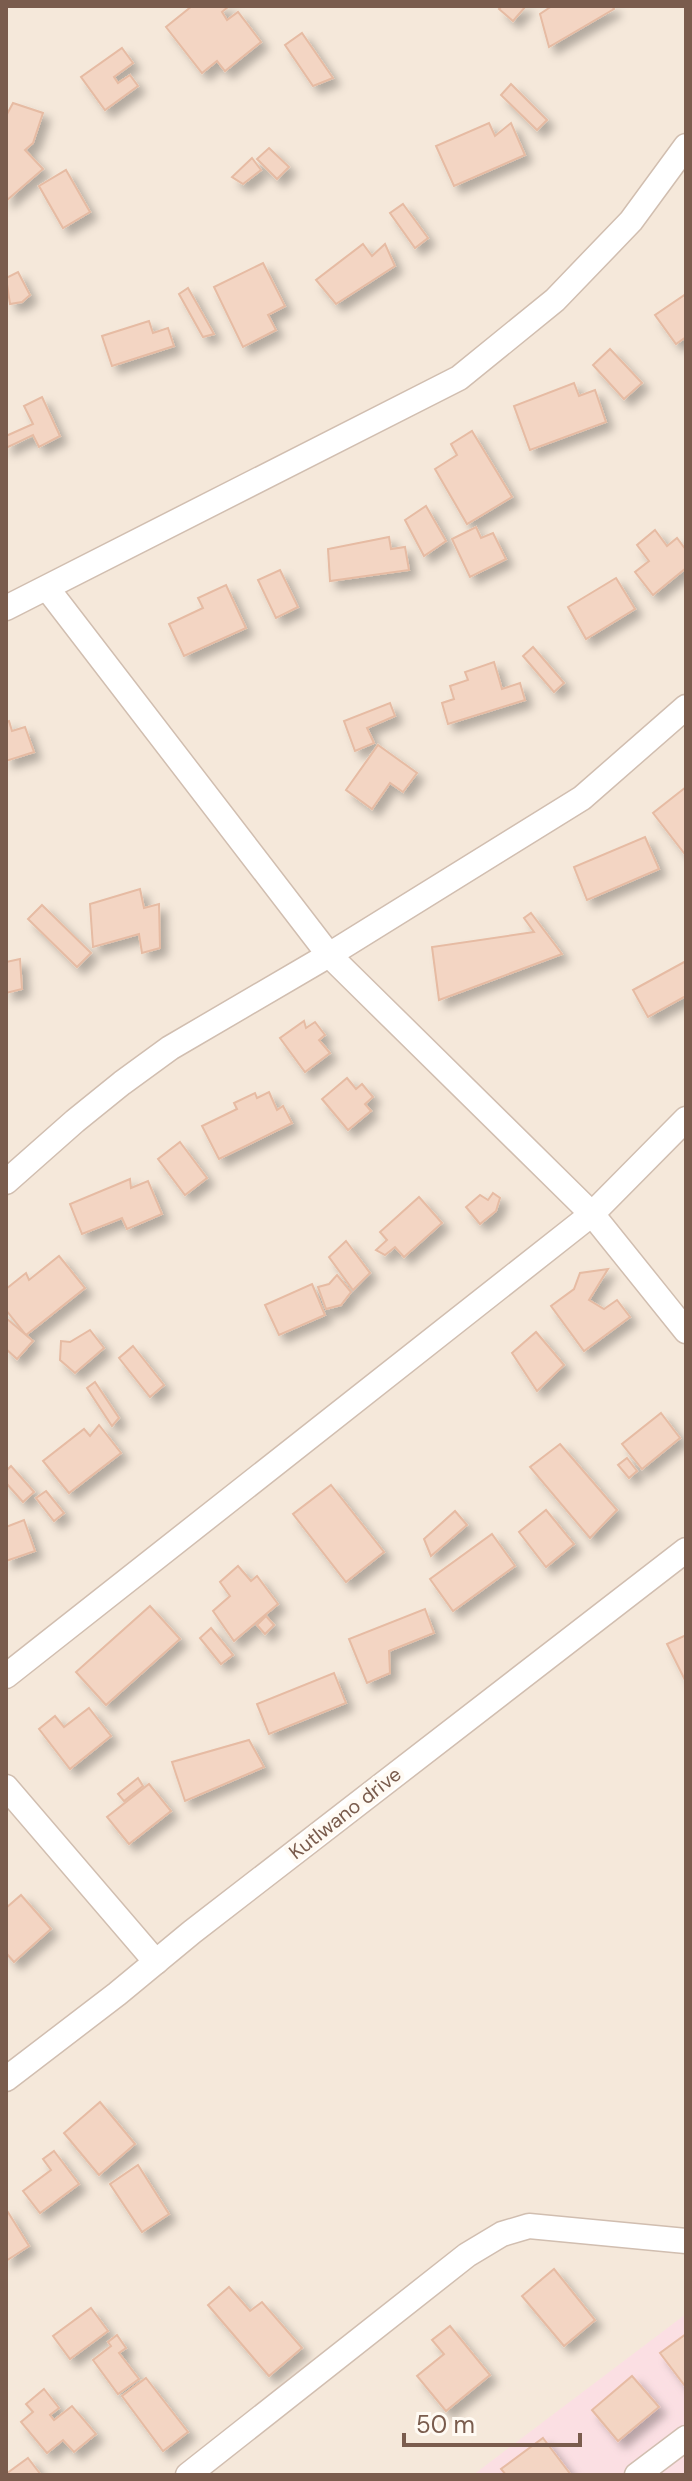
<svg xmlns="http://www.w3.org/2000/svg" width="692" height="2481" font-family="'DM Sans',sans-serif">
<defs>
<filter id="shadow"><feDropShadow dx="7" dy="7" stdDeviation="4" flood-color="#0004"/></filter>
</defs>
<rect width="100%" height="100%" fill="#fdf6ec"/>
<rect fill="#f5e8da" x="6" y="6" width="680" height="2469"/>
<polygon fill="#fbdfe3" points="686,2314 686,2475 473,2475"/>
<g fill="#f3d5c3" stroke="#e6bba3" stroke-width="2" filter="url(#shadow)">
<polygon points="192,6 229,6 222,12 227,20 238,12 261,42 225,71 217,61 202,73 166,27"/>
<polygon points="502,6 526,6 513,21 499,9"/>
<polygon points="552,6 612,6 614,9 549,47 540,14"/>
<polygon points="302,33 333,78 313,86 285,45"/>
<polygon points="122,48 133,63 114,77 118,83 130,75 138,86 105,110 81,77"/>
<polygon points="511,84 547,120 537,130 501,95"/>
<polygon points="13,103 43,113 33,143 25,150 43,169 6,201 6,116"/>
<polygon points="489,123 495,136 511,123 525,155 454,186 436,146"/>
<polygon points="269,148 289,167 277,179 257,159"/>
<polygon points="252,158 261,170 243,184 232,177"/>
<polygon points="66,170 90,212 63,228 39,186"/>
<polygon points="403,204 428,238 415,248 390,213"/>
<polygon points="363,244 372,256 385,244 395,266 336,304 316,280"/>
<polygon points="263,263 285,306 268,315 276,330 243,347 214,287"/>
<polygon points="18,272 30,295 22,302 10,304 6,278"/>
<polygon points="188,288 214,334 203,337 179,294"/>
<polygon points="686,294 686,337 676,344 655,315"/>
<polygon points="149,321 153,333 168,328 174,346 112,366 102,336"/>
<polygon points="610,349 642,383 624,399 593,365"/>
<polygon points="574,383 579,396 595,390 606,422 530,450 514,406"/>
<polygon points="42,397 60,436 39,447 33,435 6,448 6,436 33,424 24,406"/>
<polygon points="472,431 512,497 467,524 435,469 457,455 451,444"/>
<polygon points="426,506 446,541 424,556 405,520"/>
<polygon points="476,527 481,538 493,533 506,559 470,577 452,539"/>
<polygon points="655,530 667,546 677,538 686,550 686,568 653,595 635,572 649,561 637,545"/>
<polygon points="389,537 391,549 405,547 409,570 330,581 328,549"/>
<polygon points="280,570 298,607 276,618 258,580"/>
<polygon points="616,578 635,609 586,639 568,607"/>
<polygon points="226,585 246,628 184,656 169,624 203,608 198,598"/>
<polygon points="533,647 564,683 554,692 523,656"/>
<polygon points="494,662 502,689 520,683 525,700 448,724 442,703 454,699 450,686 468,680 465,672"/>
<polygon points="390,703 395,716 367,728 374,743 355,751 344,721"/>
<polygon points="9,721 12,731 25,727 34,752 6,761 6,722"/>
<polygon points="378,745 417,773 403,792 390,783 372,809 346,790"/>
<polygon points="686,787 686,852 684,853 653,813"/>
<polygon points="645,837 659,869 587,900 574,867"/>
<polygon points="140,889 144,908 159,904 160,948 142,953 139,934 93,947 90,904"/>
<polygon points="42,905 91,953 77,967 28,919"/>
<polygon points="531,913 562,954 439,1000 432,947 534,932 524,918"/>
<polygon points="20,959 22,989 6,993 6,962"/>
<polygon points="686,961 686,996 648,1017 633,990"/>
<polygon points="304,1021 306,1028 315,1022 325,1035 319,1040 330,1053 305,1072 280,1038"/>
<polygon points="347,1078 356,1089 362,1084 373,1097 365,1104 371,1111 348,1130 322,1099"/>
<polygon points="269,1092 277,1110 283,1106 292,1123 219,1159 202,1126 237,1109 234,1103 255,1093 257,1098"/>
<polygon points="180,1142 207,1178 185,1195 158,1159"/>
<polygon points="130,1179 131,1188 148,1181 162,1214 127,1229 122,1218 82,1234 70,1204"/>
<polygon points="493,1193 500,1198 496,1211 480,1224 466,1207 480,1195 488,1200"/>
<polygon points="419,1197 442,1223 404,1257 395,1247 385,1255 376,1250 387,1240 380,1232"/>
<polygon points="346,1241 370,1273 353,1290 329,1257"/>
<polygon points="59,1256 85,1288 26,1335 6,1310 6,1289 26,1273 29,1280"/>
<polygon points="608,1269 589,1300 604,1309 617,1300 630,1317 584,1351 551,1306 574,1289 580,1273"/>
<polygon points="337,1275 351,1292 341,1305 326,1309 318,1287 329,1284"/>
<polygon points="312,1284 325,1315 279,1335 265,1305"/>
<polygon points="6,1318 33,1341 17,1359 6,1349"/>
<polygon points="90,1330 104,1348 75,1373 60,1360 61,1341 70,1342"/>
<polygon points="536,1332 564,1365 537,1391 512,1353"/>
<polygon points="133,1346 164,1385 150,1397 119,1358"/>
<polygon points="95,1382 119,1418 112,1426 87,1388"/>
<polygon points="661,1413 680,1438 642,1469 622,1444"/>
<polygon points="99,1425 121,1453 69,1493 43,1461 84,1429 90,1436"/>
<polygon points="560,1444 617,1510 590,1538 530,1467"/>
<polygon points="627,1458 637,1471 629,1478 618,1465"/>
<polygon points="11,1466 34,1492 23,1502 6,1483 6,1471"/>
<polygon points="331,1485 384,1552 346,1582 293,1514"/>
<polygon points="46,1491 64,1513 54,1521 36,1498"/>
<polygon points="546,1510 574,1544 546,1567 519,1532"/>
<polygon points="455,1511 467,1525 431,1556 424,1539"/>
<polygon points="24,1520 35,1551 6,1561 6,1527"/>
<polygon points="492,1534 515,1566 453,1611 430,1579"/>
<polygon points="238,1566 251,1581 257,1576 278,1604 234,1641 213,1611 230,1596 220,1582"/>
<polygon points="150,1606 180,1639 106,1705 76,1672"/>
<polygon points="425,1609 434,1633 389,1651 390,1673 367,1683 349,1639"/>
<polygon points="266,1616 274,1625 265,1634 257,1625"/>
<polygon points="211,1628 233,1655 221,1664 200,1638"/>
<polygon points="686,1635 686,1682 667,1644"/>
<polygon points="334,1673 346,1703 269,1734 257,1704"/>
<polygon points="89,1708 111,1736 70,1769 39,1729 55,1716 64,1727"/>
<polygon points="249,1740 264,1767 185,1801 172,1762"/>
<polygon points="138,1778 143,1786 124,1801 118,1794"/>
<polygon points="149,1784 171,1811 129,1844 107,1817"/>
<polygon points="21,1895 51,1929 14,1962 6,1953 6,1908"/>
<polygon points="100,2102 135,2144 99,2175 64,2133"/>
<polygon points="54,2151 79,2184 40,2213 23,2191 51,2170 43,2159"/>
<polygon points="138,2165 169,2214 142,2232 110,2184"/>
<polygon points="6,2209 29,2246 6,2261"/>
<polygon points="554,2269 595,2320 564,2346 522,2296"/>
<polygon points="229,2287 250,2311 262,2302 302,2348 269,2376 208,2305"/>
<polygon points="91,2308 108,2331 70,2359 53,2336"/>
<polygon points="450,2326 490,2375 446,2411 417,2376 444,2354 432,2340"/>
<polygon points="686,2334 686,2386 685,2386 660,2353"/>
<polygon points="117,2335 126,2348 119,2353 139,2379 118,2394 93,2360 111,2346 108,2342"/>
<polygon points="632,2376 659,2407 618,2441 592,2410"/>
<polygon points="146,2378 188,2432 163,2451 122,2396"/>
<polygon points="44,2389 59,2408 50,2415 54,2420 72,2406 96,2434 74,2452 63,2440 47,2453 21,2422 33,2412 26,2404"/>
<polygon points="543,2438 571,2475 506,2475 501,2469"/>
<polygon points="28,2458 41,2475 6,2475 6,2474"/>
</g>
<g fill="none" stroke-linecap="round" stroke-linejoin="round">
<defs>
<g id="minor">
<polyline points="47,588 329,955 592,1214 686,1331"/>
<polyline points="6,608 459,378 555,300 631,221 686,146"/>
<polyline points="6,1182 75,1121 122,1083 170,1048 329,955 582,798 686,707"/>
<polyline points="6,1676 592,1214 686,1119"/>
<polyline points="6,1787 156,1962"/>
<polyline points="6,2079 117,1994 192,1932 686,1550"/>
<polyline points="188,2475 467,2255 502,2234 529,2226 686,2241"/>
<polyline points="637,2475 686,2438"/>
</g>
</defs>
<use href="#minor" stroke="#d1beb0" stroke-width="27"/>
<use href="#minor" stroke="#fff" stroke-width="24"/>
</g>
<g text-anchor="middle" dominant-baseline="central" stroke-width="8" stroke-linejoin="round" paint-order="stroke">
<g font-size="20" fill="#7a5c4d" stroke="#fffaf3">
<text transform="translate(345 1813) rotate(-38)">Kutlwano drive</text>
</g>
</g>
<rect width="692" height="2481" fill="none" stroke="#7a5c4d" stroke-width="16"/>
<path d="M404 2433v12h176v-12" fill="none" stroke="#7a5c4d" stroke-width="4"/>
<text x="416" y="2433" font-size="24" fill="#7a5c4d" stroke="#fffaf3" stroke-width="6" paint-order="stroke">50 m</text>
</svg>
